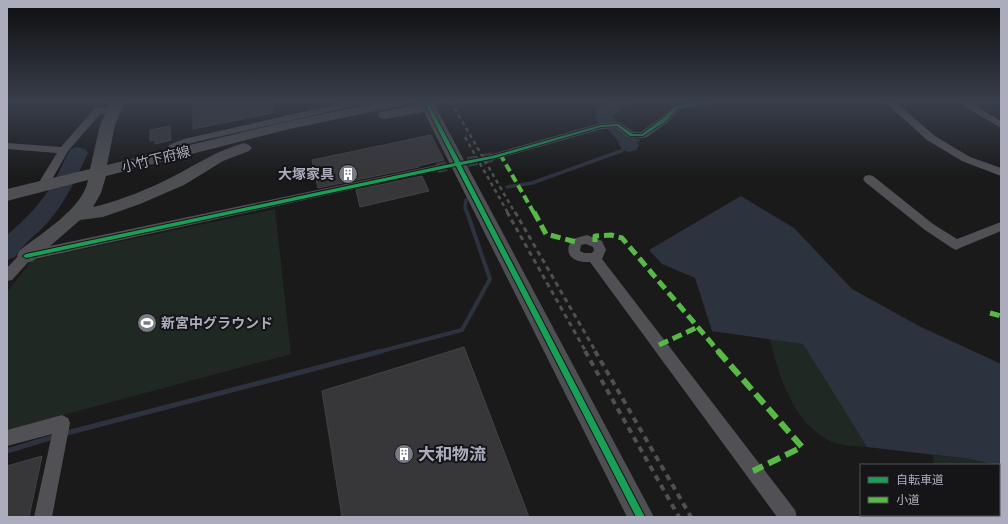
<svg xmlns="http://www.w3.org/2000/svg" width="1008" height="524" font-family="Cabin,'Noto Sans JP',sans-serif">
<rect width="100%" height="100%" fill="#1a1a1b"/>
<g fill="#202823">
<polygon points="275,209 291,354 7,430 7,292 32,260"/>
<path d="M 770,339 L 803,344 L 867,447 C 854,446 839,446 828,440 C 792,420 779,376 770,339 Z"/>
<polygon points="933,455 971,459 995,465 934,465"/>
</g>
<polygon fill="#2c333e" points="741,196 794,228 852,289 919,326 1001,364 1001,467 971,459 867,447 803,344 712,331 695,278 662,264 649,250"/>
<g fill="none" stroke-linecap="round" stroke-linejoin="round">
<g stroke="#2c333e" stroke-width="3.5">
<polyline points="507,187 532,183 621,151 638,140"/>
<polyline points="466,200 465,208 467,213"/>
</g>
<polyline stroke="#2c333e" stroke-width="4" points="378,352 462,330 490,279 467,212"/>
<g stroke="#2c333e" stroke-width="5">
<polyline points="63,434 382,351"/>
<polyline points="7,451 56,436"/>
</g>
<g fill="#2c333e" fill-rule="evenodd">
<path d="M 609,102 L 630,102 L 627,106 L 613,116 L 616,120 L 614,123 C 627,123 635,135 639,146 L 636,150 L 629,152 L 622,150 L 617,140 L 607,128 L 609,125 L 600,124 L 595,118 C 595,109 602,106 609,102 Z"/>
<path d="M 78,147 L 85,149 L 88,153 C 77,177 66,201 49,221 C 39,233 23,243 15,257 L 7,260 L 7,235 C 25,220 42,202 54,182 C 60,171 64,159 71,149 Z"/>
</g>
</g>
<g fill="#373739" stroke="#434347">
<polygon points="193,102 271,102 273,113 193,129"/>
<polygon points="170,126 171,140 155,144 155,140 150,141 150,130"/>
<polygon points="431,135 444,160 418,166 419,167 318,188 312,160"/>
<polygon points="422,176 429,191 360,207 356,190"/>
<polygon points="464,347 529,517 342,517 322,391"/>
<polygon points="42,456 29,517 7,517 7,466"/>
</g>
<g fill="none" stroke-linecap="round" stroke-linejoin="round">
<polyline stroke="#37373b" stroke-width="10" stroke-dasharray="10 5.5" stroke-linecap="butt" points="437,168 493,157"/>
<g fill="#505055" fill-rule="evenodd">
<polygon points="347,102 363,102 358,105 191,143 179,148 166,159 162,160 157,157 171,144 184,139"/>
<polygon points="696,102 715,102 710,105 679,110 668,122 647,137 643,138 628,137 616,128 602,129 493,160 488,157 489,155 601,123 618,122 634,132 641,132 660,118 673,106"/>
<polygon points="885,102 895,102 935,136 970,157 1001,168 1001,176 962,161 927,140"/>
<polygon points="957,102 999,102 997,104 974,105 1001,121 1001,128"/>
<polygon points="98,107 113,107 118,110 113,113 101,113 68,151 46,190 38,190 36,187 57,153 7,149 7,143 61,147 95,108"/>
<polygon points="437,165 441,166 443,168 441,170 30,260 12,280 7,281 7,268 21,253 26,251"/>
<polygon points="869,175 873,176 933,224 957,239 1001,222 1001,231 960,248 956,250 952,248 925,230 865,182 863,179 865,176"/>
<path d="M 587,235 L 602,241 L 606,250 L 602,259 L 795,510 L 797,517 L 777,517 L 590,262 C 574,263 562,255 572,239 ZM 586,244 L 593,247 L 594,250 L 592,253 L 584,253 L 580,251 L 581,245 Z"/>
<polygon points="62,415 68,418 70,423 52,517 34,517 52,434 7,446 7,430"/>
</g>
<g fill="#4e4f53" fill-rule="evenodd">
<path d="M 111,102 L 125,102 L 115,125 L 107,165 L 285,122 L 380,102 L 406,102 L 404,105 L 399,106 L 285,130 L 106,176 L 101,193 L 93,207 C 114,203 154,187 174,176 C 197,164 218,150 244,143 L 249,145 L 252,148 L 249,151 L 223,161 L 184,185 L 140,204 L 103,217 L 80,220 L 33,261 L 26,263 L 19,261 L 17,256 L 19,251 C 41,233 83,209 88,180 L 7,201 L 7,189 L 90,169 L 100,125 Z"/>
<polygon points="419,102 433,102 654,517 627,517 424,112 385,119 380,118 378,115 380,112 420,104"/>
</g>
<g stroke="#4f5053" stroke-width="2.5" stroke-dasharray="4 3.5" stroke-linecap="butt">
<polyline points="451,102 515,213"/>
<polyline points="465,137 508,213"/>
</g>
<g stroke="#4f5053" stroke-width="3" stroke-dasharray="5 4" stroke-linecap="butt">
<polyline points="507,212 586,352"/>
<polyline points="515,212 596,352"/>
</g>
<g stroke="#4f5053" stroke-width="4" stroke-dasharray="6 5" stroke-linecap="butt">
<polyline points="585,351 679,517"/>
<polyline points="595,351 691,517"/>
</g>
<polyline stroke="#58b947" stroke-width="4" stroke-dasharray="8 4" stroke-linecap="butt" points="500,154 534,213"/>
<g stroke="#58b947" stroke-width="5" stroke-dasharray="10 5" stroke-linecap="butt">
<polyline points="534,212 546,234 576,242"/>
<polyline points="595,242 595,236 611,235 622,238 719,352"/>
<polyline points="990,313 1001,316"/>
<polyline points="659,345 698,327"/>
</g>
<polyline stroke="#58b947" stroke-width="6" stroke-dasharray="13 6" stroke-linecap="butt" points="718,351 802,447 753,471"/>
<defs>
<polygon id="cycleway" points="424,102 428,102 460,162 492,156 601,125 618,124 633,134 642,134 662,119 674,107 704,102 712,102 710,103 677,109 666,121 643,136 630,136 617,126 601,127 495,158 461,165 645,517 636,517 456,166 26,258 23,256 26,254 455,163"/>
</defs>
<use href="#cycleway" stroke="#151417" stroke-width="2"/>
<use href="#cycleway" fill="#1a9f57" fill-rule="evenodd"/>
</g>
<linearGradient id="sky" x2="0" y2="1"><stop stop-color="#0e0e0f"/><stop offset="0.58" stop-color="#383e4a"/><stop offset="1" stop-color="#383e4a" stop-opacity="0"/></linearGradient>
<rect width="1008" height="175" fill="url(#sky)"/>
<defs>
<symbol id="building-disc" viewBox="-11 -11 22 22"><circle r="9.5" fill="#787a84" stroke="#151417"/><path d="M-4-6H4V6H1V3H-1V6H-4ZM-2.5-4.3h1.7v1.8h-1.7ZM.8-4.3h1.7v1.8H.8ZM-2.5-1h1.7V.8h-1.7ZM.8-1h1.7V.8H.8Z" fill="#fff"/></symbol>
<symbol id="stadium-disc" viewBox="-11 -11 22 22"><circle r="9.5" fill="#787a84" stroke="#151417"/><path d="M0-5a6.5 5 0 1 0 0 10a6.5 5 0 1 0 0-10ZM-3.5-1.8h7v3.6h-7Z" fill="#fff"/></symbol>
</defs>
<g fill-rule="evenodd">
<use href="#building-disc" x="337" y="163" width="22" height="22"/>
<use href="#stadium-disc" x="136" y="312" width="22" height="22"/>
<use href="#building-disc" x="393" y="443" width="22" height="22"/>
</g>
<g text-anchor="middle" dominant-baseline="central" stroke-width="4" stroke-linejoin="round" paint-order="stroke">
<g font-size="14" fill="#abadbc" stroke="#151417">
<text transform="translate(156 159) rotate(-14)">小竹下府線</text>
</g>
<g font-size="14" font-weight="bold" fill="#abadbc" stroke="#151417" text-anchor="end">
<text x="334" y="174">大塚家具</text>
<text x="161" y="323" text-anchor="start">新宮中グラウンド</text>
</g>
<g font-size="17" font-weight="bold" fill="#abadbc" stroke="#151417" text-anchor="start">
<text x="418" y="454">大和物流</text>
</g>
</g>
<rect width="1008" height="524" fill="none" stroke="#abadbc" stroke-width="16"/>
<rect x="860" y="464" width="140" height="52" fill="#151417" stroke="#515159"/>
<rect x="868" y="477" width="20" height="6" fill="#1a9f57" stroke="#515159"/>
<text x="896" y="484" font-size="12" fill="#abadbc">自転車道</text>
<rect x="868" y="497" width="20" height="6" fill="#58b947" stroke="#515159"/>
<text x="896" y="504" font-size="12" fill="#abadbc">小道</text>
</svg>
